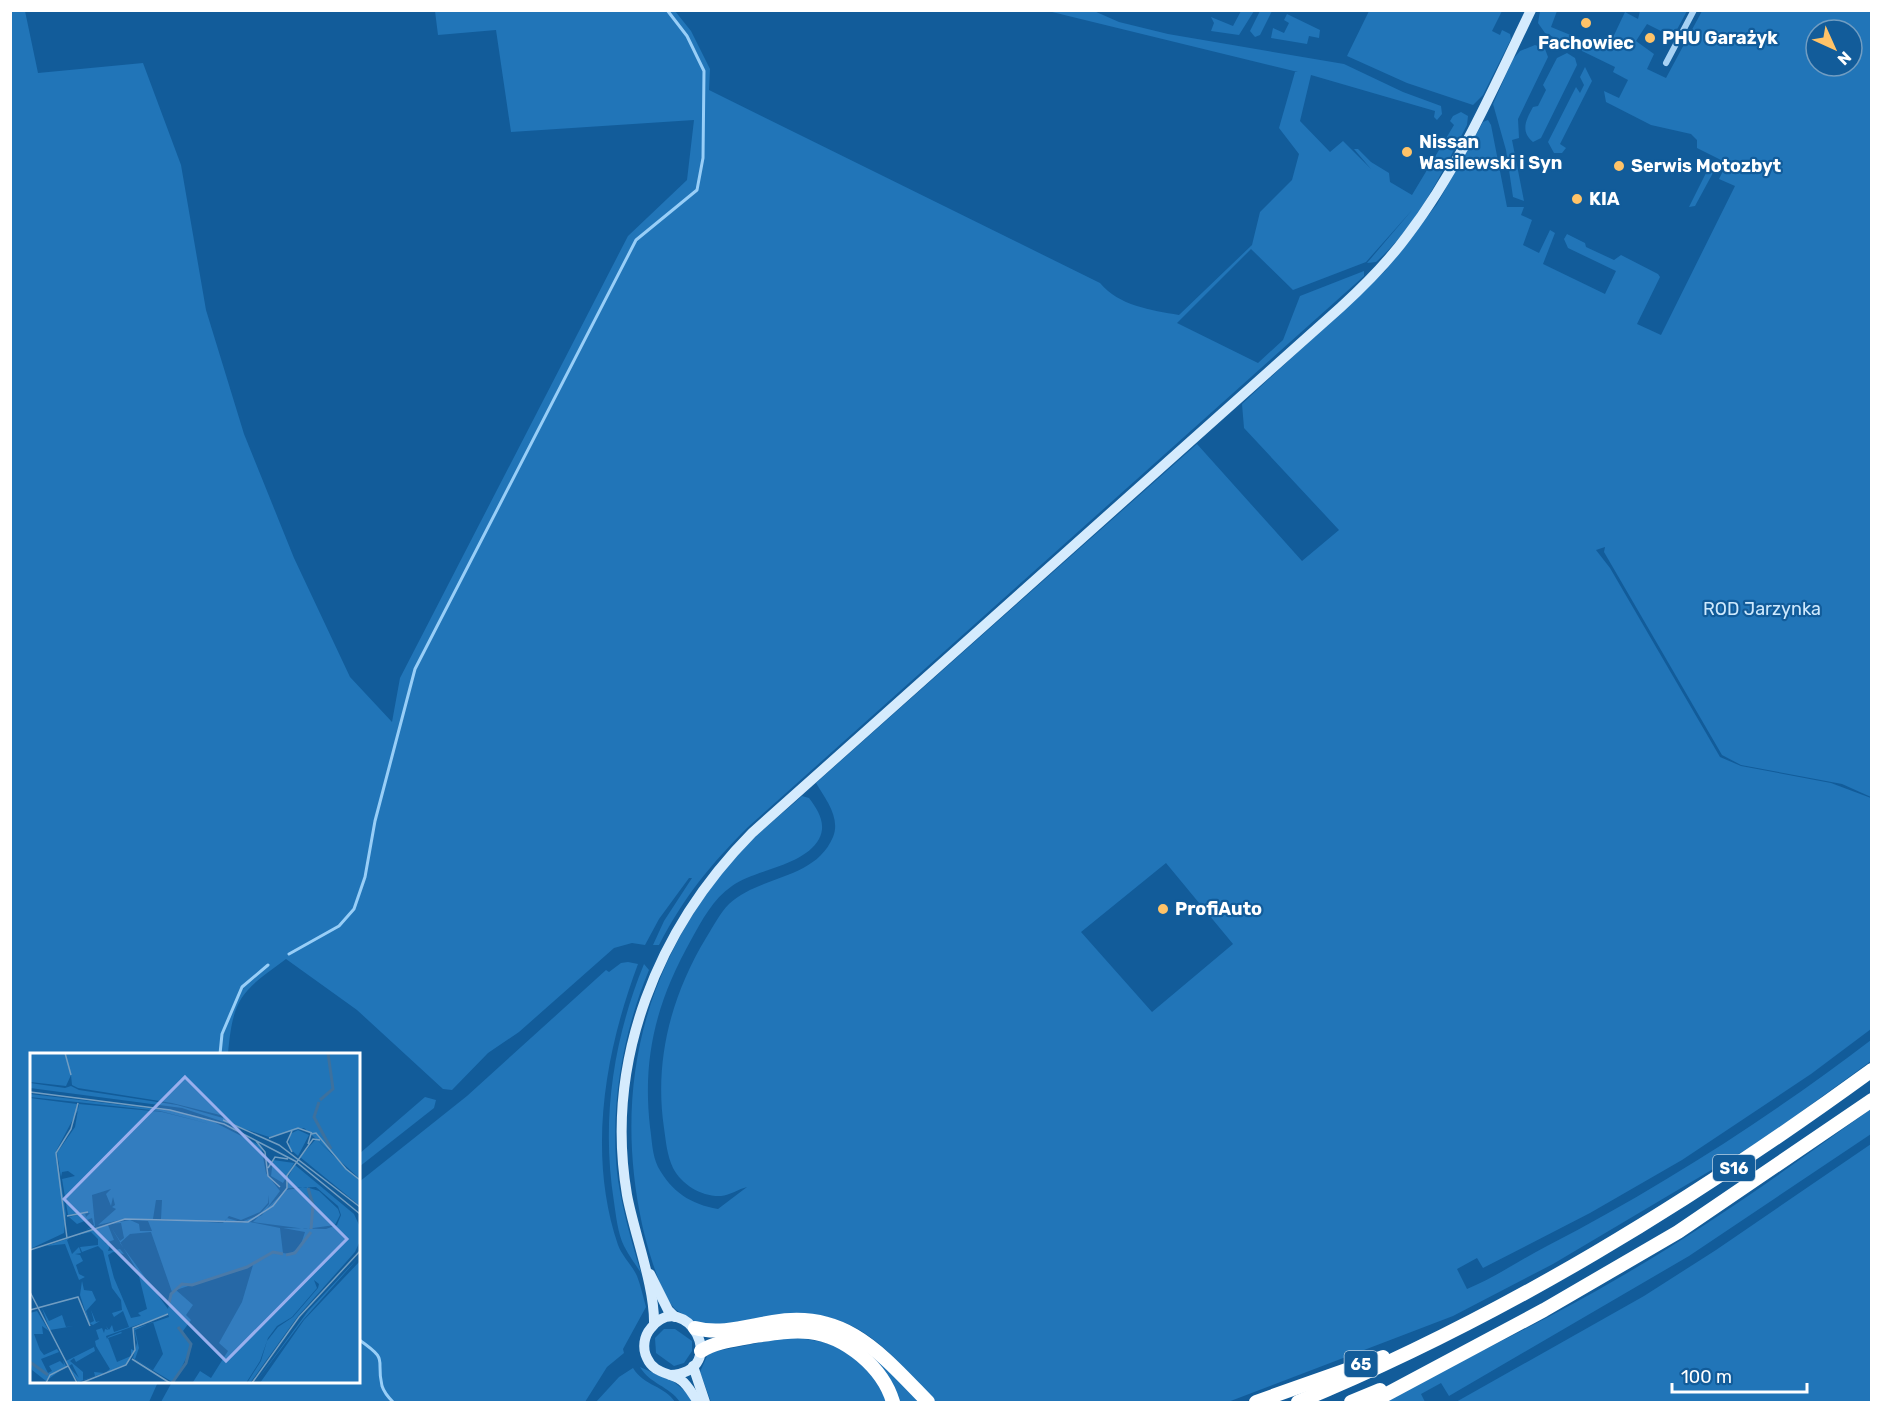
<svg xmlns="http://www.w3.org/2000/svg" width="1882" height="1413" font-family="Rubik,sans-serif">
<rect width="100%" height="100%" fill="#125c9a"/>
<g fill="#2175b8" fill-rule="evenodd">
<path d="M 10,11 L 25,11 L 38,73 L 143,63 L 181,165 L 206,310 L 244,434 L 294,558 L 350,677 L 392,722 L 400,678 L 628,236 L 687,180 L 694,120 L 511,132 L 496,30 L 438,35 L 435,11 L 675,11 L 691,31 L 710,69 L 709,90 L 1100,283 C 1119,306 1151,310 1179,315 L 1252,245 L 1260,212 L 1292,180 L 1299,154 L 1279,128 L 1295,72 L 1298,72 L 1048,11 L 1094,11 L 1119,22 L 1168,34 L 1344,64 L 1403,92 L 1441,106 L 1442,114 L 1437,120 L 1434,117 L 1435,111 L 1311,75 L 1300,121 L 1330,152 L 1343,141 L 1371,169 L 1354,149 L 1358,149 L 1371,162 L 1389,173 L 1390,182 L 1412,195 L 1454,125 L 1450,121 L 1453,116 L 1461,112 L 1468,116 L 1467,125 C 1442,172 1417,226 1376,262 L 1367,263 L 1413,209 L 1366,262 L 1293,290 L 1251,249 L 1177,323 L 1258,363 L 1283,340 L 1300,296 L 1364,271 L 1364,276 L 748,827 C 710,865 684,897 659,945 L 653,945 L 664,921 L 692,878 L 689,878 L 659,919 L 645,945 L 632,943 L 614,948 L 519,1032 L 488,1053 L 452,1090 L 443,1089 L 357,1010 L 286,959 C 241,992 233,997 228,1054 L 32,1054 L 32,1382 L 158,1382 L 149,1402 L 11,1402 Z"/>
<polygon points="1241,11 1254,11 1239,35 1211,31 1214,23 1211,17 1233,26"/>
<polygon points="1260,11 1272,11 1260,35 1255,37 1250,31"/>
<polygon points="1369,11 1502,11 1492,31 1500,35 1502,30 1510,34 1511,39 1483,95 1473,105 1407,83 1347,56"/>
<path d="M 1540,11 L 1557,11 L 1551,27 L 1607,50 L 1625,12 L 1638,19 L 1640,11 L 1687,11 L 1673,37 L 1647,24 L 1636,41 L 1654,54 L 1647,69 L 1666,78 L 1702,11 L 1871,11 L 1871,797 L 1842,784 L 1741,765 L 1722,755 L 1604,552 L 1605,547 L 1596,550 L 1610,568 L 1720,757 L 1741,766 L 1831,783 L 1871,798 L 1871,1029 L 1811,1074 L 1682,1160 L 1590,1213 L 1483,1268 L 1477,1258 L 1457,1269 L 1467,1289 C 1494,1278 1520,1260 1547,1246 C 1661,1187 1770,1117 1871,1040 L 1871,1061 L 1762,1140 L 1553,1264 L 1453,1316 L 1228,1402 L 935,1402 C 910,1375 886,1343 852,1326 C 816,1307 775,1315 737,1322 C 728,1323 715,1328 706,1327 C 698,1326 685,1316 678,1311 C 662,1302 646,1243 642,1224 C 618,1112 634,1005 697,908 C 708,890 720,871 735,857 C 755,835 780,816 802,796 L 809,798 C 818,810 827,824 819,839 C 804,866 756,869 732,886 C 713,899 702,920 691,940 C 657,1001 642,1056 650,1127 C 652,1140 652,1155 658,1167 C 672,1192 690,1204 718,1209 L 747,1187 C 739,1189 730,1195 721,1196 C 702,1197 682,1185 673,1168 C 667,1155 666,1142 664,1128 C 654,1061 671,996 706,938 C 713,927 720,913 729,904 C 760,875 815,880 833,837 C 841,818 825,798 816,783 L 1197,444 L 1302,561 L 1339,530 L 1244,428 L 1242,404 L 1385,271 L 1437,204 L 1483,122 L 1488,120 L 1491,125 L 1507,207 L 1524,207 L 1521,215 L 1532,220 L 1523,245 L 1539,253 L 1550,230 L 1555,233 L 1543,264 L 1605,294 L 1616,271 L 1568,248 L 1564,239 L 1567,234 L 1585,243 L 1586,247 L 1614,260 L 1621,255 L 1658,274 L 1660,277 L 1637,324 L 1661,335 L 1735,186 L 1719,179 L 1727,163 L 1697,148 L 1697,140 L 1691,134 L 1651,125 L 1606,102 L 1604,91 L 1619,98 L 1628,80 L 1613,72 L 1615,67 L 1545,33 L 1538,23 ZM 1816,30 L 1852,30 L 1852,66 L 1816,66 ZM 1166,863 L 1233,944 L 1152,1012 L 1081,932 Z"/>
<polygon points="1287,14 1320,30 1319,38 1309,36 1307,44 1271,38 1273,28 1284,33 1289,23 1284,20"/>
<polygon points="1535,45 1545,49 1548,57 1518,119 1519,138 1512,140 1524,201 1513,197 1506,150 1493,104 1513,59 1520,51"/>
<path d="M 1567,53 L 1575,58 L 1577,65 L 1541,138 L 1533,142 C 1520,131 1526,120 1533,107 L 1538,106 L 1546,90 L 1543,85 L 1557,58 Z"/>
<polygon points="1585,67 1592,81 1560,144 1566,148 1562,153 1554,153 1548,142 1576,87 1580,93 1584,85 1580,77"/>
<polygon points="1710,165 1714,171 1695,206 1689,207"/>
<path d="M 628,962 L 638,964 C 605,1052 587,1154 618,1245 C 622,1256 632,1265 637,1276 C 641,1286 643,1297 646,1307 L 623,1349 L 624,1353 L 607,1367 L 585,1402 L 161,1402 L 172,1382 L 358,1382 L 359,1182 L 467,1096 L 606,970 L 609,972 L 621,963 Z"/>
<path d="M 644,964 L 649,970 C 622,1035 609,1111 618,1180 C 623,1212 632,1243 641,1273 C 636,1265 629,1256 624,1246 C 618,1234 616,1216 614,1202 C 601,1121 613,1040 644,964 Z"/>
<polygon points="425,1097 436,1100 434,1108 359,1167 359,1154"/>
<path d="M 1871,1109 L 1871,1134 L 1689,1256 L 1449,1396 L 1441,1383 L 1421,1394 L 1425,1402 L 1386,1402 C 1463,1358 1545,1322 1622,1276 C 1708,1226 1790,1167 1871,1109 Z"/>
<polygon points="1871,1144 1871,1402 1456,1402 1644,1296 1716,1250"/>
<polygon points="664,1329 675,1329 692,1341 692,1351 684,1363 674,1366 656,1353 655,1338"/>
<path d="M 783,1338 C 816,1338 846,1344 869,1369 C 877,1378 882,1392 888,1402 L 711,1402 L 700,1372 L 707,1356 L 712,1352 Z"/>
<polygon points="855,1343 875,1355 920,1402 900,1402 882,1368"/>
<path d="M 640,1367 L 674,1382 L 687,1393 L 692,1402 L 680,1402 C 669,1386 650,1384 640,1367 Z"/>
<path d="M 633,1368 C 644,1386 665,1386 675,1402 L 596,1402 L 619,1377 Z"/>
</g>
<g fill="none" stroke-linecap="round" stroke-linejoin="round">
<g stroke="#98cef7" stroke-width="3">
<polyline points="289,954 339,926 354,909 365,877 375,821 415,669 636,240 697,190 703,158 704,71 687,36 667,10"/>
<polyline points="220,1054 222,1034 242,987 268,965"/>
<path d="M 358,1339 C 391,1362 375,1357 382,1386 C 384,1392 389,1398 393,1402"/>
</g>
<polyline stroke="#a6d1f4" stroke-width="6" points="1666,63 1694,10"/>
<g stroke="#d5ebfd" stroke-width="10">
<polyline points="650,1274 668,1310 675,1317"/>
<path d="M 654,1324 C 655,1287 634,1233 627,1195 C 604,1060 658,928 752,833 L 1341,307 C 1365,285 1388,262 1407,236 C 1459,168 1494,87 1531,10"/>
<polyline points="693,1366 705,1402"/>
<path d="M 670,1375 C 733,1371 685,1286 651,1328 C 644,1336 642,1348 647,1358 C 654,1374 669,1372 681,1380 C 688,1385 693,1395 698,1402"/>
</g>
<g stroke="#fff" stroke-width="14">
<path d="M 695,1328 C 720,1335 748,1326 773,1322 C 846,1309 882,1355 928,1402"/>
<path d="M 701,1351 C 715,1342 733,1340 749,1337 C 769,1334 789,1330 809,1332 C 846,1336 883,1368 893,1402"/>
<polyline points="1256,1402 1383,1357"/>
<path d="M 1298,1402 C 1504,1317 1692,1201 1872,1070"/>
<polyline points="1351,1402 1380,1390"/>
<polyline points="1372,1402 1544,1310 1678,1232 1872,1100"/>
</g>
</g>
<g fill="#ffc368" stroke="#125c9a" stroke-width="2">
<circle cx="1586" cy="23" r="6"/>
<circle cx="1650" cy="38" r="6"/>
<circle cx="1407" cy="152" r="6"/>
<circle cx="1619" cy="166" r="6"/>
<circle cx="1577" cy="199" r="6"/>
<circle cx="1163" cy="909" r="6"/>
</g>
<g text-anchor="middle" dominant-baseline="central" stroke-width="4.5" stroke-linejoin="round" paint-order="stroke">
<g fill="#125c9a" stroke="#b8cee1" stroke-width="1.5">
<rect x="1713" y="1155" width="42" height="26" rx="4.5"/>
<rect x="1344.5" y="1351" width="33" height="26" rx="4.5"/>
</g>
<g font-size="16" font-weight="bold" fill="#fff">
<text x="1734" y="1168">S16</text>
<text x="1361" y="1364">65</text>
</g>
<g font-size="18" font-weight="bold" fill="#fff" stroke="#125c9a" text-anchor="start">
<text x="1662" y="38">PHU Garażyk</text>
<text x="1586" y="43" text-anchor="middle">Fachowiec</text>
<text x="1419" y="142">Nissan<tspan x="1419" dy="21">Wasilewski i Syn</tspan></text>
<text x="1631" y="166">Serwis Motozbyt</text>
<text x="1589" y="199">KIA</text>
<text x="1175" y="909">ProfiAuto</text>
</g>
<g font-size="18" fill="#cee9fd" stroke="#125c9a">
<text x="1762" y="609">ROD Jarzynka</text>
</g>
</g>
<g transform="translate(30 1053)">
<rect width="330" height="330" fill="#125c9a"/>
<path d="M 0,0 L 330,0 L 330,126 L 274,75 L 239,84 L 152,55 L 0,35 L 0,30 L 35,35 L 41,33 L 49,37 L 147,52 L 193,65 L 194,63 L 142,50 L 48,35 L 42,32 L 41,22 L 36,33 L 0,29 ZM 0,41 L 142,58 L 184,69 L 231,93 L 236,120 L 250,138 L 232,162 L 222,167 L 211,170 L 195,169 L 197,165 L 211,169 L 229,162 L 239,151 L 238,142 L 238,150 L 230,159 L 211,167 L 199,163 L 193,170 L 131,166 L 132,147 L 126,147 L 123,166 L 94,166 L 68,172 L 86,156 L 82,154 L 85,152 L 83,144 L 81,153 L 76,141 L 81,136 L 62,142 L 65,173 L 56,177 L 64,172 L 62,165 L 47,171 L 39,164 L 55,160 L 56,164 L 60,160 L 38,162 L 32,126 L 45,123 L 38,118 L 32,119 L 31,124 L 27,100 L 45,74 L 49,51 L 132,59 L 180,71 L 130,58 L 0,44 ZM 0,45 L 47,51 L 48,57 L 26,98 L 36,161 L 34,180 L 0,196 ZM 268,77 L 279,82 L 268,103 L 259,95 L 260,81 ZM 286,86 L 330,128 L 330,153 L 270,104 ZM 243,107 L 264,110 L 253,130 L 241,123 ZM 265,112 L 324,161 L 330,174 L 330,188 L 325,199 L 268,263 L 220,330 L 217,330 L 231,308 L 237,288 L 248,274 L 263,264 L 288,235 L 289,231 L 284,227 L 287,235 L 262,264 L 247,273 L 238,285 L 230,308 L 216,330 L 163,329 L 170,318 L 181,325 L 198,298 L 189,290 L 212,249 L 223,212 L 146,237 L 163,252 L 156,262 L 161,267 L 153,278 L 162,293 L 144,330 L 103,305 L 107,290 L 104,276 L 139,264 L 138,261 L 76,283 L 77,286 L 78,284 L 91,279 L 92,280 L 78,285 L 87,309 L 101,303 L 101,296 L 105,298 L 96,312 L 75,320 L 80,316 L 66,293 L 65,288 L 69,286 L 66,277 L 72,275 L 74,280 L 75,276 L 78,277 L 76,273 L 79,277 L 82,272 L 84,279 L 99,274 L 93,258 L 84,264 L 82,260 L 92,257 L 91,247 L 82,235 L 73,198 L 68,193 L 52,199 L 50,194 L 68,192 L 68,186 L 61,179 L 43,183 L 78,172 L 84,187 L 75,190 L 80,192 L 78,198 L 90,196 L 94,201 L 83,199 L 78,202 L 84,225 L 101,265 L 111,263 L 108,260 L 117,256 L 108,219 L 81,174 L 90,188 L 94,185 L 91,170 L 79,171 L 100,167 L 109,171 L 110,178 L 122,178 L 118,168 L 101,167 L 220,169 L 250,175 L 253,200 L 260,201 L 270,194 L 275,179 L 253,175 L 296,176 L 307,172 L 311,162 L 308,153 L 286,134 L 258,135 L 258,124 ZM 121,179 L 142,239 L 138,256 L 90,190 L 100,181 ZM 123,269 L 133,301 L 123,317 L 105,306 L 109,295 L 105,277 ZM 276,134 L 289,138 L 308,156 L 310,162 L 305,172 L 276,176 L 223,169 L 256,137 ZM 40,185 L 37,187 L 42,201 L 49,194 L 51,200 L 45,201 L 50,202 L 53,208 L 46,212 L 49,221 L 55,224 L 49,227 L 35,191 L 16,193 ZM 330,203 L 273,267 L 225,330 L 278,258 ZM 330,208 L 330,330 L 230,330 L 274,267 ZM 52,228 L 54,237 L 62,238 L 66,247 L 56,258 L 60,270 L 64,268 L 61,257 L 66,269 L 70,268 L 63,272 L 59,270 L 50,242 ZM 12,255 L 19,268 L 32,262 L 36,274 L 44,273 L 20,277 ZM 7,258 L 19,278 L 12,273 L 13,281 L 4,281 L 10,297 L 14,302 L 27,296 L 29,299 L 11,306 L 18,320 L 22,318 L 19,313 L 30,308 L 34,312 L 33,307 L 36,313 L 16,328 L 2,317 L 0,310 L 0,260 ZM 64,294 L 65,298 L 46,309 L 44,305 L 40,308 L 53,319 L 53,327 L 65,323 L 64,319 L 74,320 L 48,329 L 39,314 L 49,325 L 42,311 L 39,313 L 36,308 Z" fill="#2175b8" fill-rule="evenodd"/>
<path fill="none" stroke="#3d719e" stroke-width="3" d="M 290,47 L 303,36 L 298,0M 289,49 L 284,64 L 301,96M 278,135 L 283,152 L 281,176M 256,202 L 265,200 L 281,179M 139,250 L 141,241 L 152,231 L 162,232 L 217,214 L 243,199 L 253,201M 0,309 L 18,322M 142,330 L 156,310 L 161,291 L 148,274"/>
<path fill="none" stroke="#719dc2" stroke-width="1.5" d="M 35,0 L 41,22M 0,39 L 140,57 L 194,71 L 265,108 L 330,161M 193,67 L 249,92 L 330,154M 262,78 L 257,89 L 262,99M 239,85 L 268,75 L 282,80M 226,88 L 235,99 L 238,123 L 250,134M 278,91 L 281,81 L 286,80 L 316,116 L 330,127M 238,115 L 245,104 L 258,106M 256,124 L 283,86 L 290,87M 37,163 L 58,159M 37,185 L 26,100 L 41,76 L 48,50M 0,197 L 95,166 L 218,169 L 243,153 L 257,135 L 257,123M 0,239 L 47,330M 0,257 L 48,244 L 60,273M 0,267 L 0,287M 102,306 L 140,330M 16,330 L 20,322 L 38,313M 51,330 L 96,312 L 105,297 L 103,275 L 138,261M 222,330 L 269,264 L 330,198"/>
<path fill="#99afed" fill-opacity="0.15" stroke="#99afed" stroke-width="3" d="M 155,24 L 317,186 L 196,308 L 34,146 Z"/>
<rect width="330" height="330" fill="none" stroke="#fff" stroke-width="3"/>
</g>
<rect width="1882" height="1413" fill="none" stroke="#ffffff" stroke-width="24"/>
<g transform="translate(1834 48) rotate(135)"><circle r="28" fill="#125c9a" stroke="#719dc2" stroke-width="1.5"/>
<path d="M0-4.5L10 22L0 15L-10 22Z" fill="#ffc368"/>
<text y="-9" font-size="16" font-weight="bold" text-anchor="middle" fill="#ffffff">N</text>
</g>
<path d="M1672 1383v9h135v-9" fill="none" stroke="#ffffff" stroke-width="3"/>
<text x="1681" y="1383" font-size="18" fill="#ffffff" stroke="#125c9a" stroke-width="4.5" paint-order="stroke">100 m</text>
</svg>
